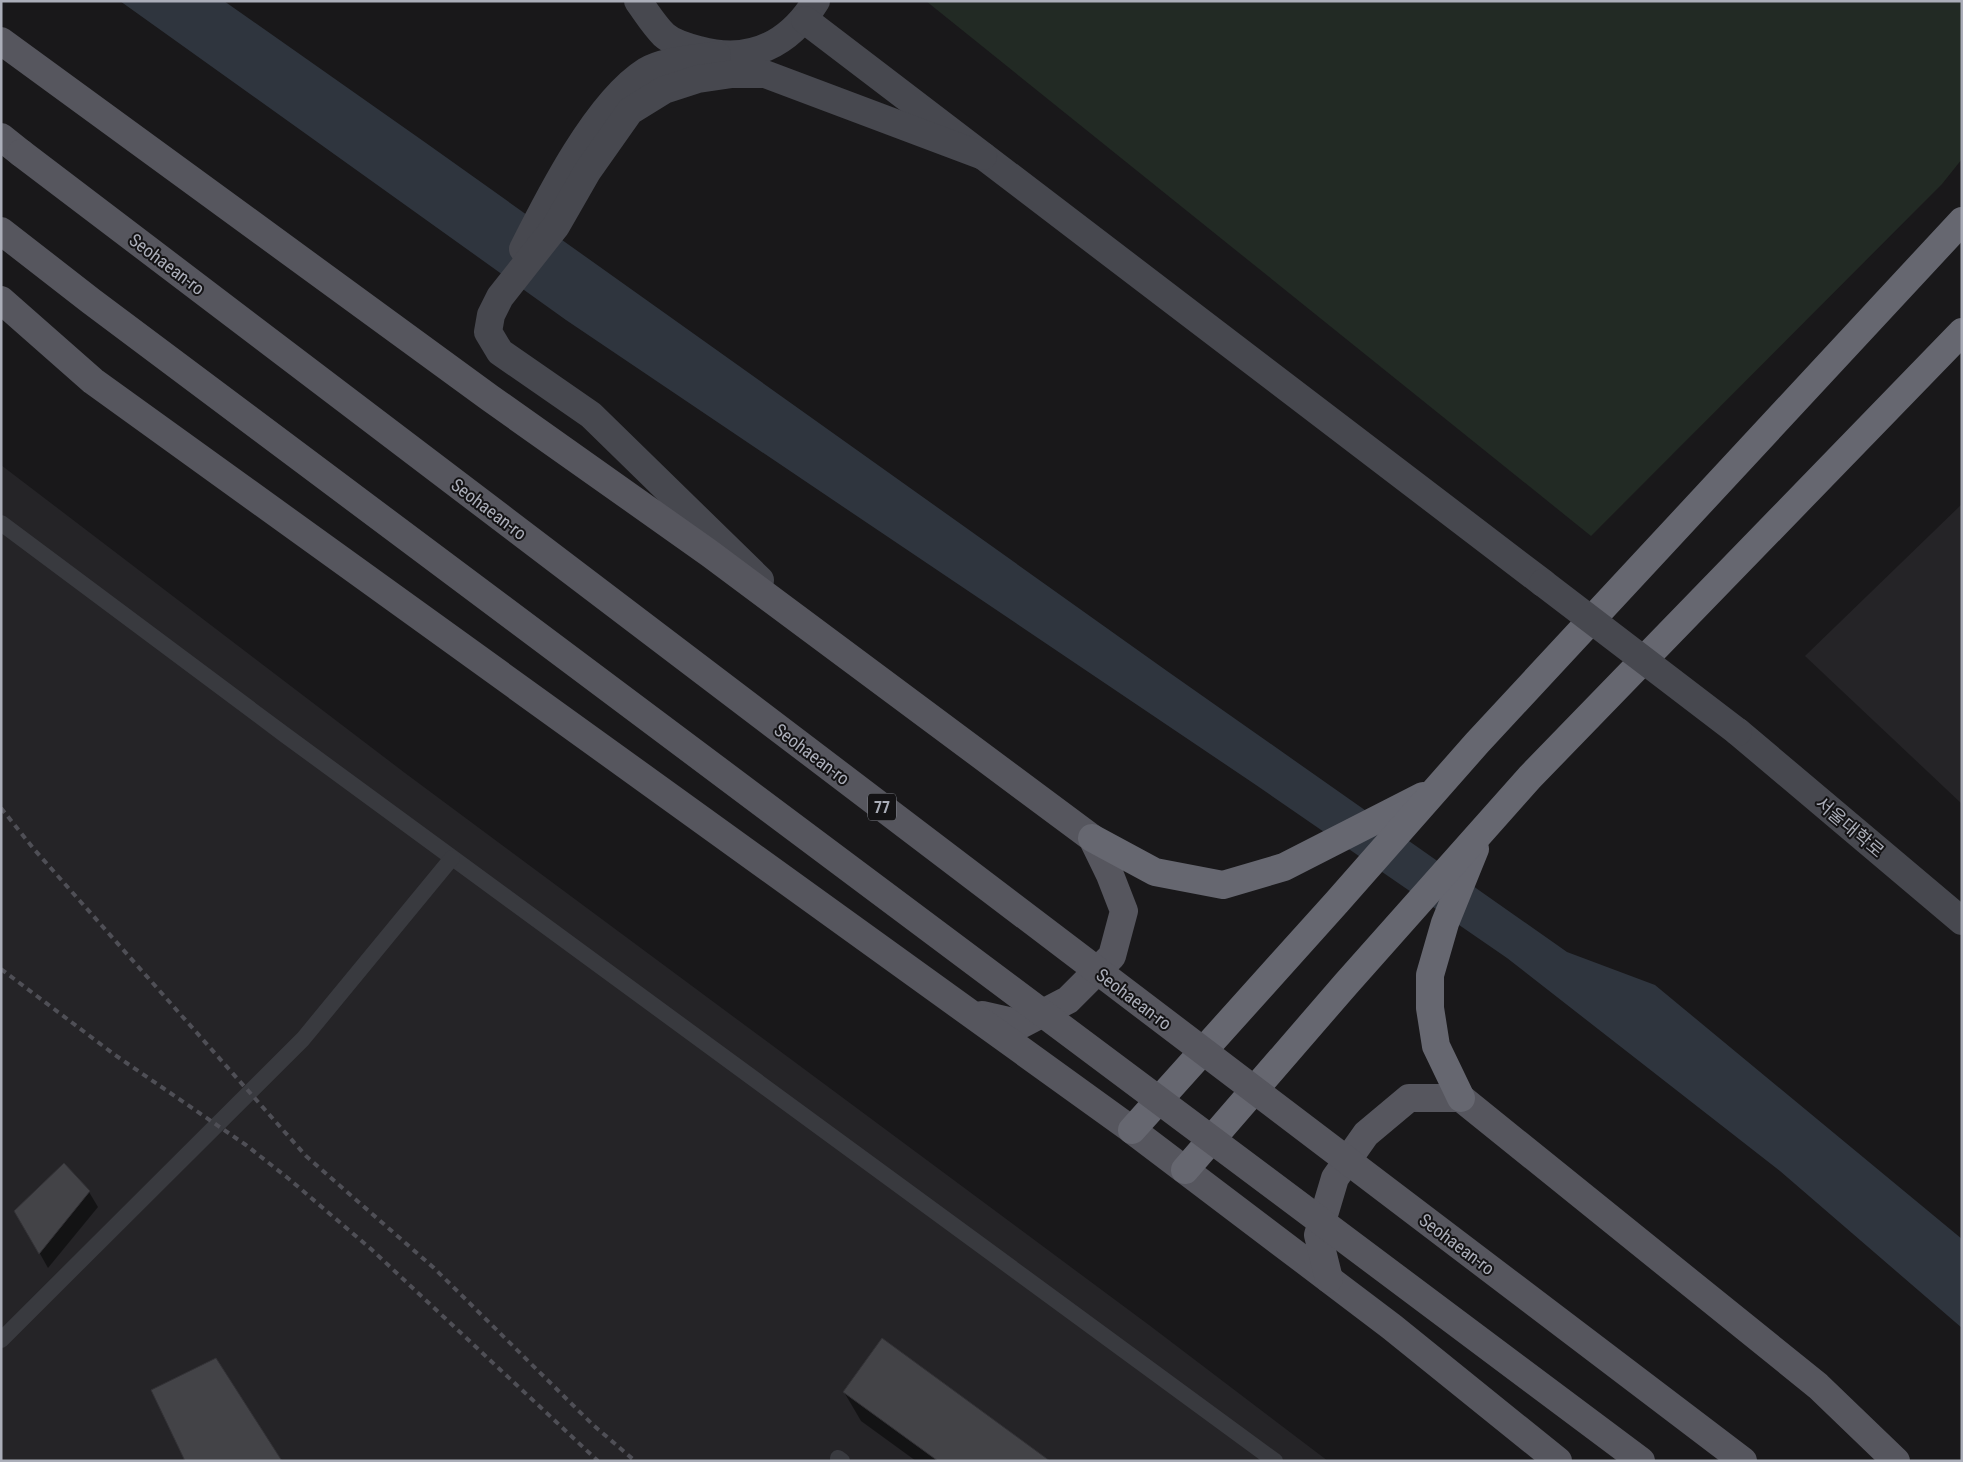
<svg xmlns="http://www.w3.org/2000/svg" width="1963" height="1462" font-family="'Roboto Condensed','Noto Sans KR',sans-serif">
<rect width="100%" height="100%" fill="#19181a"/>
<g fill="#252427">
<polygon points="1,465 405,773 1149,1325 1328,1461 1,1461"/>
<polygon points="1962,504 1962,804 1805,656"/>
</g>
<polygon fill="#222a24" points="926,1 1962,1 1962,159 1942,184 1591,536"/>
<polygon fill="#2f353e" points="120,1 224,1 426,143 1167,671 1567,952 1655,985 1962,1239 1962,1328 1780,1171 1507,958 1256,785 566,320"/>
<g fill="#0007">
<polygon points="63,1165 89,1192 98,1207 48,1268 16,1211"/>
<polygon points="844,1392 1048,1461 916,1461 861,1421"/>
</g>
<g fill="#434347" stroke="#333236">
<polygon points="64,1163 90,1191 39,1254 14,1211"/>
<polygon points="882,1338 1050,1461 938,1461 843,1392"/>
<polygon points="216,1358 282,1461 185,1461 151,1390"/>
</g>
<g fill="none" stroke-linecap="round" stroke-linejoin="round">
<g stroke="#393a3f" stroke-width="16">
<polyline points="1,523 285,735 1275,1461"/>
<polyline points="1,1340 303,1039 452,858"/>
<polyline points="838,1458 842,1461"/>
</g>
<g stroke="#47484f" stroke-width="28">
<path d="M 638,1 C 646,12 654,25 664,35 C 673,43 687,47 699,50 C 750,64 789,45 816,1"/>
<polyline points="805,20 1543,583"/>
<path d="M 523,249 C 549,197 597,102 646,71 C 664,60 696,59 717,55"/>
<polyline points="760,580 591,415 500,352 488,332 491,315 500,297 556,226 587,172 630,111 664,90 698,79 732,74 765,74 983,156"/>
<polyline points="1738,732 1962,921"/>
</g>
<g stroke="#56565e" stroke-width="28">
<polyline points="1,41 490,398 709,553 1092,838 1110,875 1124,911 1112,956 1068,1000 1022,1024 982,1015"/>
<polyline points="1,137 21,153"/>
<polyline points="1,300 93,381 1132,1130 1392,1327 1558,1461"/>
<polyline points="1329,1279 1318,1235 1335,1178 1366,1134 1409,1098 1461,1098 1818,1386 1896,1461"/>
</g>
<g stroke="#666770" stroke-width="28">
<polyline points="1092,838 1155,872 1223,885 1284,867 1423,796"/>
<polyline points="1461,1098 1436,1046 1430,1008 1430,975 1445,923 1475,849"/>
<polyline points="1132,1130 1337,902 1477,743 1962,221"/>
<polyline points="1185,1170 1346,984 1530,777 1962,332"/>
</g>
<g stroke="#4f4f56" stroke-width="4" stroke-dasharray="6 5" stroke-linecap="butt">
<polyline points="1,808 33,848 306,1156 434,1268 592,1424 635,1461"/>
<polyline points="1,969 115,1055 246,1145 289,1179 371,1249 598,1461"/>
</g>
<polyline stroke="#47484f" stroke-width="28" points="1543,583 1738,732"/>
<g stroke="#56565e" stroke-width="28">
<polyline points="21,153 1743,1461"/>
<polyline points="1,231 91,301 1641,1461"/>
</g>
</g>
<g text-anchor="middle" dominant-baseline="central" stroke-width="4" stroke-linejoin="round" paint-order="stroke">
<rect fill="#141315" stroke="#7e8088" stroke-width="1" x="868" y="793.5" width="28" height="27" rx="4"/>
<g font-size="16" font-weight="bold" fill="#abaeb9">
<text x="882" y="807">77</text>
</g>
<g font-size="18" fill="#abaeb9" stroke="#141315">
<text transform="translate(167 264) rotate(37)">Seohaean-ro</text>
<text transform="translate(489 509) rotate(37)">Seohaean-ro</text>
<text transform="translate(812 754) rotate(37)">Seohaean-ro</text>
<text transform="translate(1850 827) rotate(40)">서울대학로</text>
<text transform="translate(1134 999) rotate(37)">Seohaean-ro</text>
<text transform="translate(1457 1244) rotate(37)">Seohaean-ro</text>
</g>
</g>
<rect width="1963" height="1462" fill="none" stroke="#abaeb9" stroke-width="5"/>
</svg>
